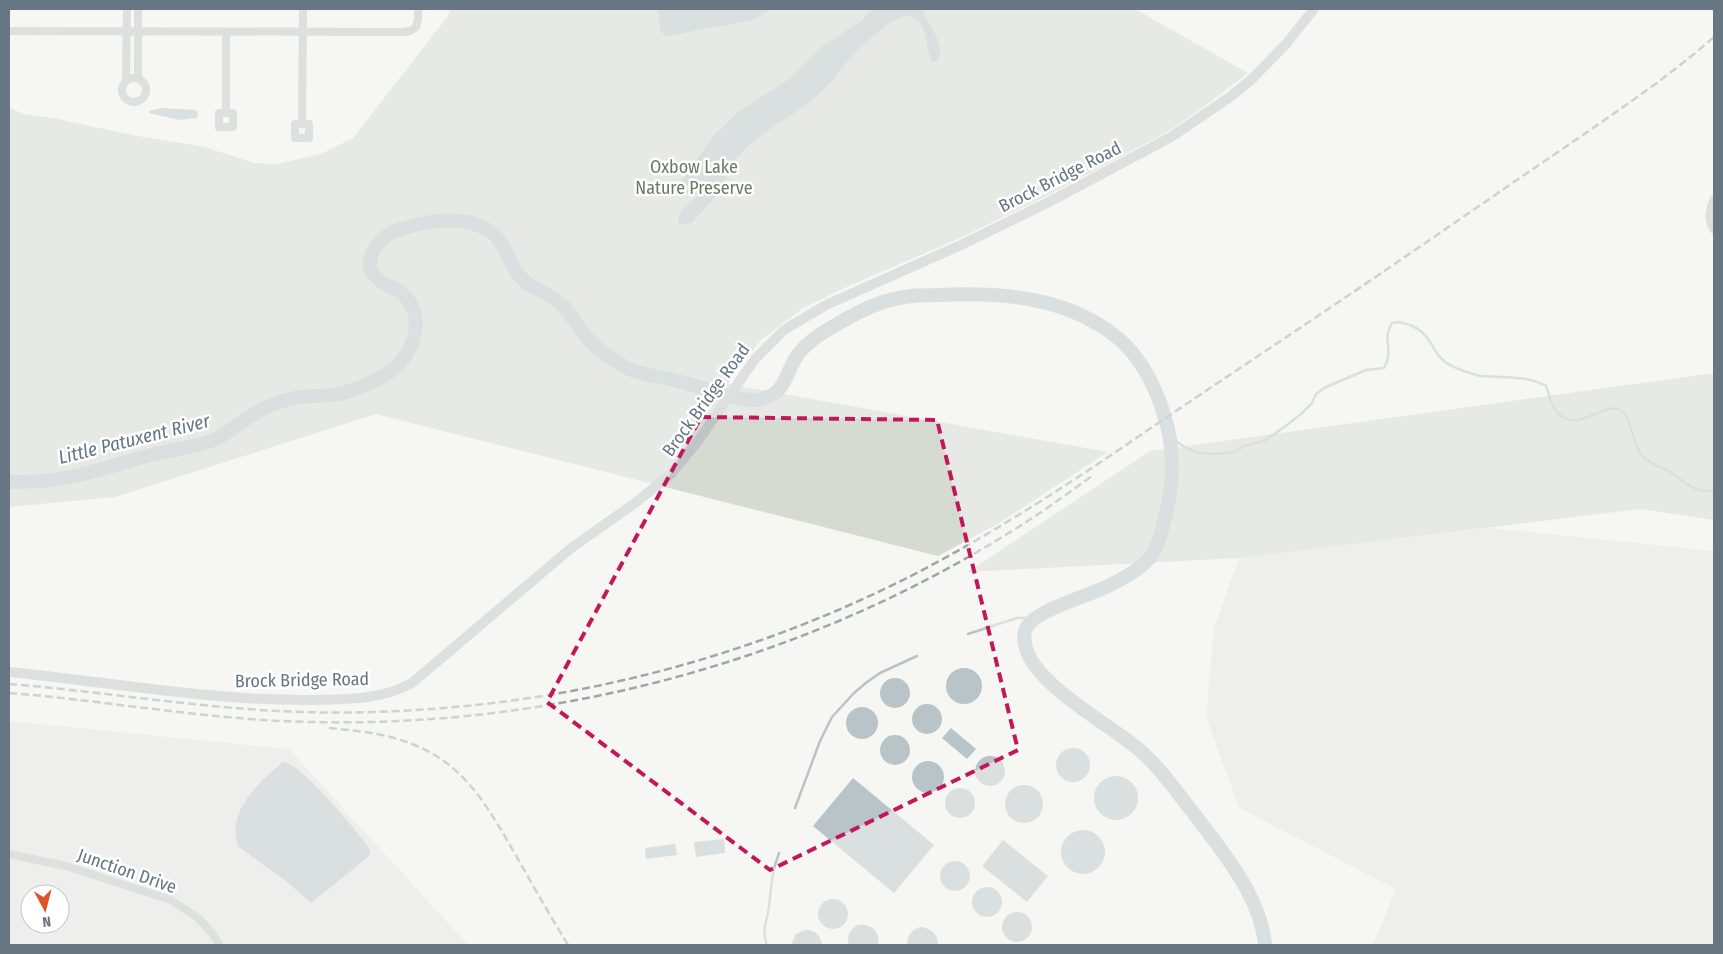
<svg xmlns="http://www.w3.org/2000/svg" width="1723" height="954" font-family="'Fira Sans Condensed',sans-serif">
<rect width="100%" height="100%" fill="#f6f6f3"/>
<g fill="#e4e5e4" fill-rule="evenodd">
<polygon points="1489,528 1714,551 1714,945 1373,945 1396,889 1239,808 1206,717 1214,628 1239,558"/>
<path d="M 9,721 L 289,749 L 468,945 L 9,945 ZM 30,894 L 60,894 L 60,924 L 30,924 Z"/>
</g>
<g fill="#d6dbd2">
<polygon points="451,9 1135,9 1248,73 1205,106 1169,131 1045,197 958,239 851,285 803,308 761,340 738,369 728,384 1108,452 999,523 938,556 376,414 115,497 9,507 9,107 23,114 53,118 132,135 205,147 254,163 276,164 321,154 353,138 448,16"/>
<polygon points="1714,373 1714,520 1640,509 1239,558 968,572 1150,451"/>
</g>
<g fill="#b8c4c8">
<polygon points="658,9 771,9 754,20 698,30 676,35 665,36 660,30"/>
<path d="M 873,9 L 923,9 C 927,26 949,45 936,62 L 932,62 C 924,49 930,18 907,16 C 893,14 858,50 848,61 C 840,69 834,79 826,87 C 800,116 759,128 735,161 C 728,171 725,184 717,194 C 710,204 700,213 692,223 L 679,224 C 676,212 688,204 696,197 L 696,192 L 693,191 L 684,195 L 676,195 L 674,191 L 715,134 L 738,112 L 789,79 L 823,46 L 861,21 Z"/>
<polygon points="162,108 194,110 198,112 197,118 179,120 149,113 149,111"/>
<circle cx="964" cy="686" r="18"/>
<circle cx="895" cy="693" r="15"/>
<circle cx="927" cy="719" r="15"/>
<circle cx="862" cy="723" r="16"/>
<polygon points="951,728 976,749 967,759 942,738"/>
<circle cx="895" cy="750" r="15"/>
<circle cx="1073" cy="765" r="17"/>
<circle cx="990" cy="771" r="15"/>
<circle cx="928" cy="777" r="16"/>
<path d="M 283,762 C 298,760 361,835 370,850 L 370,854 L 368,857 L 311,903 L 286,881 L 239,847 C 224,813 260,781 283,762 Z"/>
<circle cx="1116" cy="798" r="22"/>
<polygon points="853,778 934,845 894,893 813,826"/>
<circle cx="1024" cy="804" r="19"/>
<circle cx="960" cy="803" r="15"/>
<circle cx="1083" cy="852" r="22"/>
<polygon points="724,839 725,853 696,857 694,842"/>
<polygon points="1003,840 1048,876 1027,902 982,866"/>
<polygon points="675,844 677,855 646,859 645,848"/>
<circle cx="955" cy="876" r="15"/>
<circle cx="987" cy="902" r="15"/>
<circle cx="833" cy="914" r="15"/>
<circle cx="1017" cy="927" r="15"/>
<path d="M 858,925 C 871,923 881,932 878,945 L 849,945 C 846,936 850,929 858,925 Z"/>
<path d="M 920,927 C 931,928 938,934 938,945 L 907,945 C 907,936 911,930 920,927 Z"/>
<path d="M 805,930 C 815,930 821,935 822,945 L 791,945 L 796,934 Z"/>
</g>
<g fill="none" stroke-linecap="round" stroke-linejoin="round">
<g stroke="#b8c4c8" stroke-width="2.5">
<path d="M 1170,437 L 1186,448 L 1199,453 L 1215,454 L 1235,452 L 1244,446 L 1266,440 L 1287,425 L 1301,414 L 1312,403 L 1316,394 L 1324,388 L 1366,370 L 1384,368 C 1395,350 1381,340 1392,323 C 1399,321 1403,323 1410,325 C 1435,335 1431,356 1450,365 C 1457,369 1474,375 1482,376 C 1504,378 1527,375 1546,386 C 1549,393 1550,401 1554,408 C 1573,439 1602,401 1620,410 C 1632,416 1632,446 1643,457 C 1650,464 1661,467 1670,472 C 1679,478 1689,487 1699,490 C 1704,492 1709,491 1714,490"/>
<polyline points="968,634 1017,618 1035,618"/>
<polyline points="795,808 820,741 832,717 854,693 867,682 880,673 917,656"/>
<path d="M 767,945 C 761,931 767,921 769,907 C 771,888 772,871 779,853"/>
</g>
<path stroke="#b8c4c8" stroke-width="14" d="M 9,482 C 31,482 54,481 75,476 C 101,470 125,462 151,455 C 172,450 196,447 216,439 C 229,433 240,422 253,415 C 265,407 280,401 294,398 C 308,395 324,397 338,394 C 355,391 386,377 398,365 C 416,346 424,316 404,295 C 394,284 398,292 385,284 C 370,275 365,263 375,248 C 382,238 389,232 401,229 C 427,221 463,215 488,230 C 507,241 509,270 527,283 C 539,292 553,295 564,307 C 574,318 580,332 591,342 C 601,352 615,361 627,368 C 641,375 656,376 670,379 C 681,382 692,385 703,388 C 718,392 741,401 757,400 C 788,396 784,372 799,353 C 808,342 821,333 834,326 C 852,315 874,303 895,299 C 909,295 924,295 939,295 C 1002,292 1069,297 1119,339 C 1141,358 1156,387 1164,415 C 1176,450 1173,489 1163,525 C 1161,535 1158,547 1151,556 C 1141,569 1121,580 1106,587 C 1088,596 1036,610 1027,627 C 1023,633 1024,641 1026,648 C 1035,683 1103,721 1132,744 C 1156,762 1173,787 1191,810 C 1220,848 1261,896 1265,945"/>
<g stroke="#c0c4c7" stroke-width="8">
<polyline points="138,9 138,78"/>
<polyline points="9,31 403,32 410,31 416,27 418,19 418,9"/>
<polyline points="226,32 226,113 219,113 219,127 233,127 233,113 226,113"/>
<circle cx="134" cy="90" r="12"/>
<polyline points="126,80 127,9"/>
<rect x="295" y="124" width="14" height="14"/>
<polyline points="302,124 303,9"/>
<path d="M 1714,199 C 1709,210 1707,220 1714,230"/>
<polyline points="9,854 66,866 171,900 198,918 213,934 219,945"/>
</g>
<path stroke="#c0c4c7" stroke-width="10" d="M 9,672 C 110,682 210,701 312,700 C 346,699 382,700 412,683 L 570,549 L 635,503 L 671,474 L 698,441 L 755,359 L 784,330 L 826,305 L 961,245 L 1047,203 L 1171,137 L 1230,97 L 1251,80 L 1286,44 L 1314,9"/>
<g stroke="#9fa6ab" stroke-width="2.5" stroke-dasharray="8 4" stroke-linecap="butt">
<path d="M 9,684 C 85,690 160,702 236,708 C 324,716 414,713 501,702 C 643,684 782,641 909,577 C 999,531 1084,474 1167,417 C 1228,376 1288,336 1349,295 C 1420,247 1490,198 1561,150 C 1613,114 1666,79 1714,37"/>
<path d="M 9,693 C 110,701 209,720 310,722 C 552,728 801,662 1007,534 C 1037,516 1064,496 1092,476"/>
<path d="M 329,728 C 357,731 385,733 412,744 C 467,765 490,811 518,859 C 534,888 551,917 568,945"/>
</g>
</g>
<path d="M0 0H1723V954H0ZM 701,417 L 937,420 L 1018,750 L 770,870 L 547,702 Z" fill="#f6f6f3" fill-opacity=".55" fill-rule="evenodd"/>
<path fill="none" stroke="#c2185b" stroke-width="4" stroke-dasharray="10 6" stroke-linejoin="round" d="M 701,417 L 937,420 L 1018,750 L 770,870 L 547,702 Z"/>
<g text-anchor="middle" dominant-baseline="central" stroke-width="5" stroke-linejoin="round" paint-order="stroke">
<g font-size="18" fill="#697b65" stroke="#fff">
<text x="694" y="167">Oxbow Lake<tspan x="694" dy="21">Nature Preserve</tspan></text>
</g>
<g font-size="18" fill="#667783" stroke="#fff">
<text transform="translate(1060 177) rotate(-27)">Brock Bridge Road</text>
<text transform="translate(706 400) rotate(-54)">Brock Bridge Road</text>
<text transform="translate(302 680) rotate(-1)">Brock Bridge Road</text>
<text transform="translate(127 871) rotate(19)">Junction Drive</text>
</g>
<g font-size="19" font-style="italic" fill="#627880" stroke="#fff">
<text transform="translate(134 439) rotate(-14)">Little Patuxent River</text>
</g>
</g>
<rect width="1723" height="954" fill="none" stroke="#667783" stroke-width="20"/>
<g transform="translate(45 909) rotate(173)"><circle r="24" fill="#ffffff" stroke="#c2c9cd"/>
<path d="M0-4L9 19L0 12L-9 19Z" fill="#df532b"/>
<text y="-8" font-size="14" font-weight="bold" text-anchor="middle" fill="#667783">N</text>
</g>
</svg>
